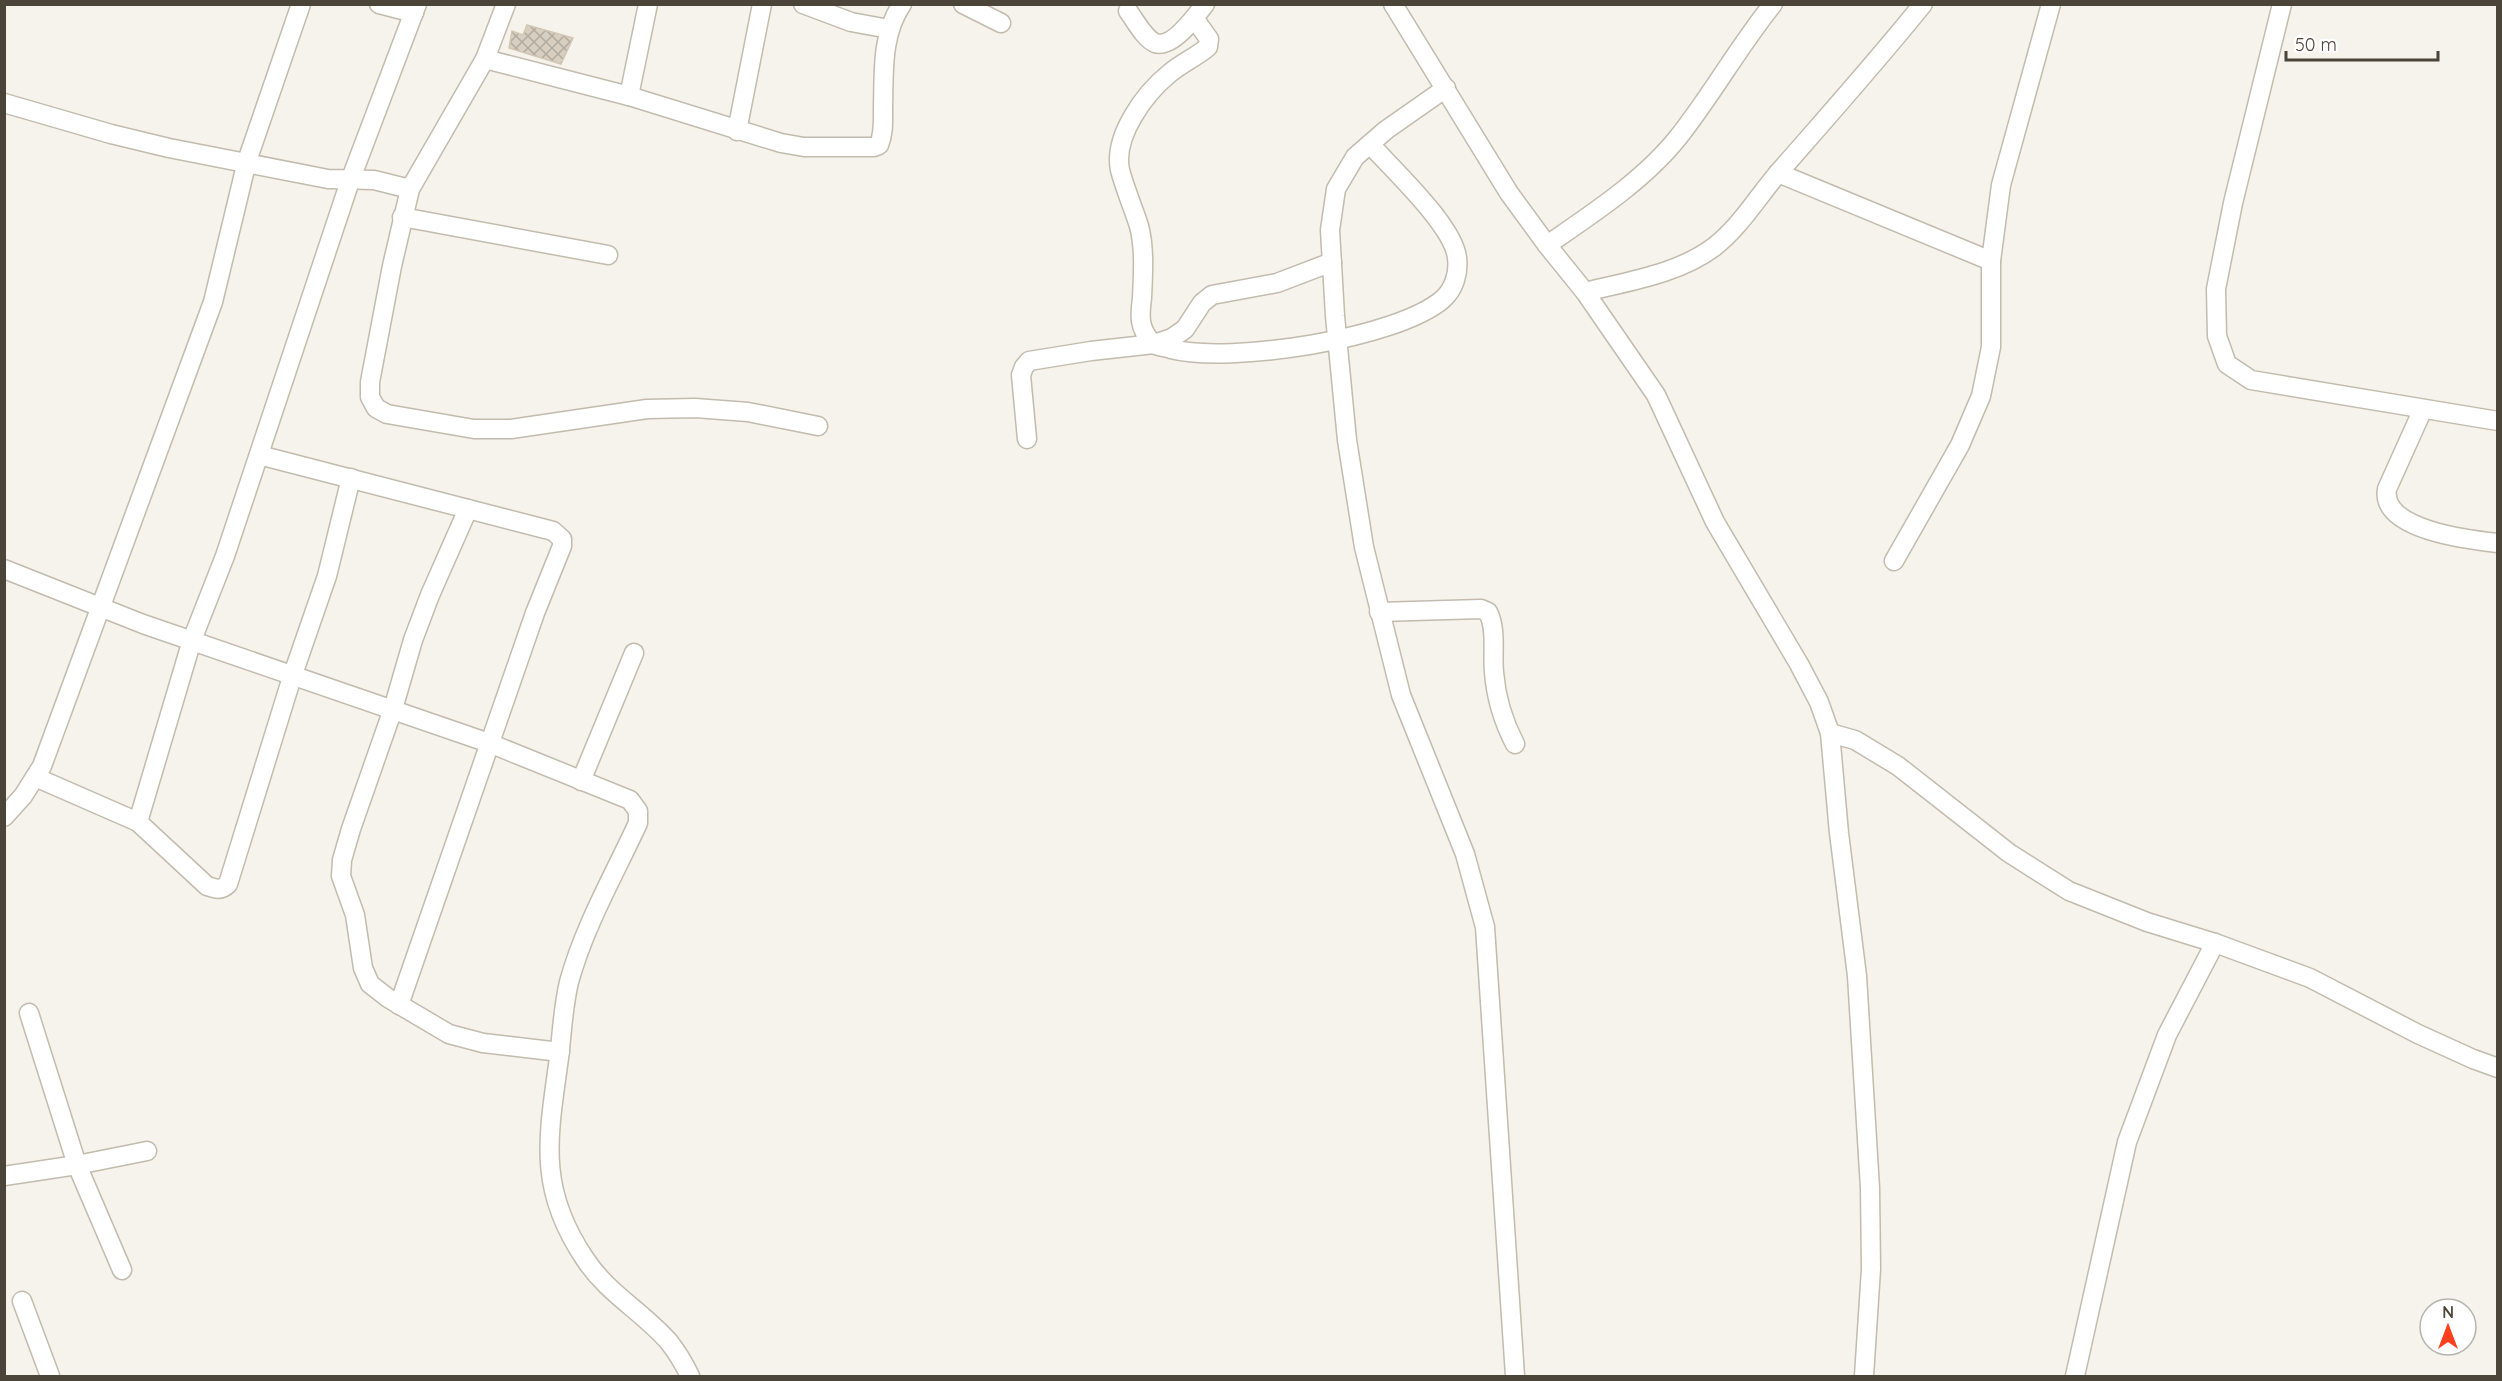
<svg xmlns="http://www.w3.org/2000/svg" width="2502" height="1381" font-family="Quicksand,sans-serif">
<defs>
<pattern id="building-cross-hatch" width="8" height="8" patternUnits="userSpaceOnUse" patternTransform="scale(1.5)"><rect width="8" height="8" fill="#d8cfc1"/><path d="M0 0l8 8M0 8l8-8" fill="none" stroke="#b1aa9e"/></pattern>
</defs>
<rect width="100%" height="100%" fill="#f6f3ec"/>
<polygon fill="url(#building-cross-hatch)" stroke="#d3c7b4" stroke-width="1.5" points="527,25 573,38 561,64 509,48 512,31 523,35"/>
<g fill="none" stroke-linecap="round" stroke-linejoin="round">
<defs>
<g id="minor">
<polyline points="379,4 414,13"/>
<polyline points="506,4 485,59 410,189 392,266 370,382 370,397 376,408 387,414 474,429 511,429 647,409 695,408 748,412 818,426"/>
<polyline points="803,4 851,22 889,29"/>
<polyline points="963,4 1001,23"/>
<polyline points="1393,4 1509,193 1547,245 1585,292 1656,395 1715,522 1799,664 1819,702 1830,733 1839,833 1857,976 1870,1188 1871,1269 1864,1376"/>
<polyline points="2282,4 2233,203 2216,289 2217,336 2227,364 2251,380 2498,421"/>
<path d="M 1128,11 C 1135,20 1144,38 1155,43 C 1172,49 1196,16 1205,4"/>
<path d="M 1194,18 L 1209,39 L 1208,47 C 1196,57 1182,63 1170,73 C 1145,93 1113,136 1120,170 C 1125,189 1133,207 1139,226 C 1145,249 1143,274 1142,298 C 1141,305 1140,313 1141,321 C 1142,329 1147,339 1154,344 C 1158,347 1166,347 1171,349 C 1229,364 1397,339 1443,299 C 1454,289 1459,273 1457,258 C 1454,226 1393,170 1370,144"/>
<path d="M 485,59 L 629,96 L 781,143 L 804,147 L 874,147 L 879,145 C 884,133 883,121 883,108 C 884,73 881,35 902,4"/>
<polyline points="1446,88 1386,130 1355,157 1336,189 1330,230 1335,316 1347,440 1364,547 1401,695 1465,854 1485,927 1515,1376"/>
<polyline points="629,96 648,4"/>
<polyline points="4,103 111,134 169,148 328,179 374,180 410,189"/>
<polyline points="737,131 762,4"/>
<polyline points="1778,173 1991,261"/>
<polyline points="402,217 608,255"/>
<path d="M 1547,245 C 1592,214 1646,179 1680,135 C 1713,93 1739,46 1773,4"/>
<path d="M 1585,292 C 1629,281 1678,274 1714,247 C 1741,226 1758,196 1780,171 C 1828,116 1877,61 1923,4"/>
<path d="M 2423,409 L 2387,489 C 2380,530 2470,540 2498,543"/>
<polyline points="1027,439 1021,375 1024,367 1029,361 1091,351 1154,344 1172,338 1185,329 1202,303 1212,295 1277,283 1332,262"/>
<polyline points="259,455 553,531 562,539 562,546 535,613 399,1005"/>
<polyline points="468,509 430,595 413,640 393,709 351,829 342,860 341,876 355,915 363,968 370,984 388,998 449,1034 483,1043 560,1052"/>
<polyline points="1894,561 1960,445 1981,396 1991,347 1991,261 2001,185 2051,4"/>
<path d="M 4,569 L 143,624 L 489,743 L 630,800 L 638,811 L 638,823 C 614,875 584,927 569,982 C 563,1007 562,1033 559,1058 C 548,1138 537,1188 585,1259 C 607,1293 643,1312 669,1342 C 678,1353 684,1364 690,1376"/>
<path d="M 1379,612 L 1481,609 L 1488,612 C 1497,630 1492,653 1494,672 C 1496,699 1503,721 1515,744"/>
<polyline points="1830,733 1855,740 1898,766 2009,853 2069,891 2147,922 2215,943 2310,978 2418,1034 2473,1059 2498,1068"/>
<path d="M 35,777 L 138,822 L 207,886 C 216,889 221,891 228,884 L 292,677 L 327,576 L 351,478"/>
<polyline points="581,781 634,653"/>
<polyline points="4,817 23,796 42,766 213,302 247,161 301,4"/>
<polyline points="138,822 192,640 225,556 350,181 417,4"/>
<polyline points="29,1013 77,1165 122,1270"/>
<polyline points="4,1176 77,1165 147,1151"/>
<polyline points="22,1301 50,1376"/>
<polyline points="2075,1376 2127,1142 2167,1035 2215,943"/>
</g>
</defs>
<use href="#minor" stroke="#c2bbae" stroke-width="21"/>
<use href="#minor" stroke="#fff" stroke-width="18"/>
</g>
<rect width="2502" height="1381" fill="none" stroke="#4b4439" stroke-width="12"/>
<g transform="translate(2448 1327)"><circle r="28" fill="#ffffff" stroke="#b7b4b0" stroke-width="1.5"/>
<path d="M0-4.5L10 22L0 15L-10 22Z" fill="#fc3f1d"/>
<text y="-9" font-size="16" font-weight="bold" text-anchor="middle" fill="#4b4439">N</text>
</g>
<path d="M2286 51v9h152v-9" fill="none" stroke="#4b4439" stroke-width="3"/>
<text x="2295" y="51" font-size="18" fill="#4b4439" stroke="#ffffff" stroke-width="4.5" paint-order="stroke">50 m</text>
</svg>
